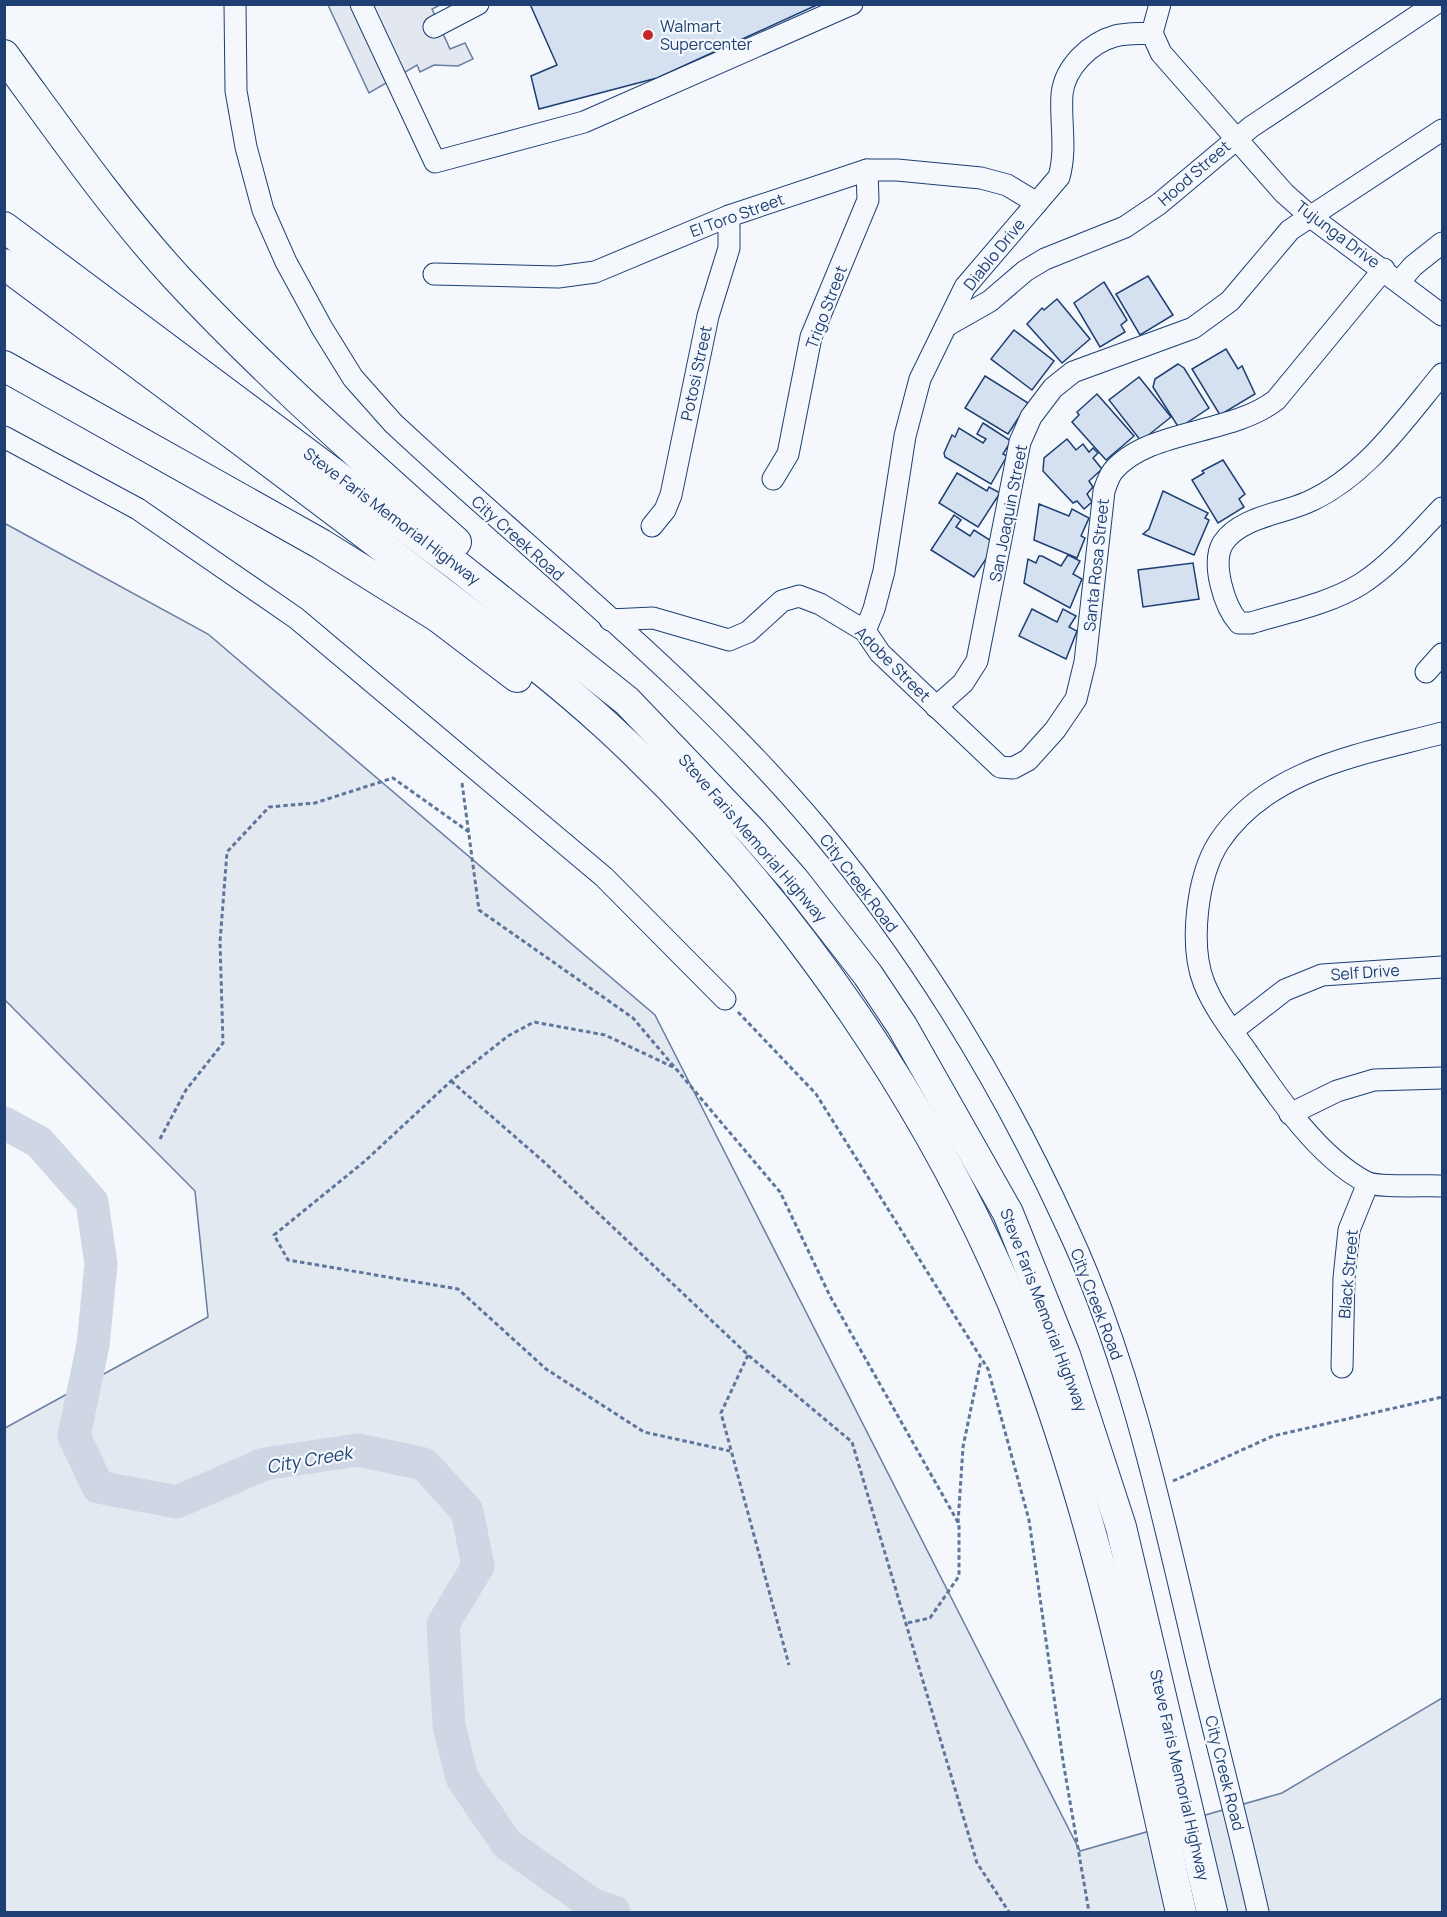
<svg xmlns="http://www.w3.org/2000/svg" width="1447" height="1917" font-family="Manrope,sans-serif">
<rect width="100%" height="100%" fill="#f4f7fb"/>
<polygon fill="#e3e9f0" stroke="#687fa3" stroke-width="1.5" points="4,523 208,634 655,1015 1080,1851 1282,1793 1442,1698 1442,1912 5,1912 5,1428 208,1317 195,1191 5,1000"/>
<polygon fill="#e3e8f0" stroke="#687fa3" stroke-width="1.5" points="328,5 440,5 432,9 450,49 465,43 473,59 458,66 434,65 420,72 417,65 369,93"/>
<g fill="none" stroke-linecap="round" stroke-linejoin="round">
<polyline stroke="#cfd7e4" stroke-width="33" points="4,1123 39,1142 92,1202 101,1264 93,1345 74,1436 98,1487 177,1502 264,1464 358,1450 424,1464 467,1511 478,1566 443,1624 449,1725 462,1778 507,1844 593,1905 614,1912"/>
</g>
<g fill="#d5e0f0" stroke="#1d3f73" stroke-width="1.5">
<polygon points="530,4 819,4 657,78 539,109 531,76 557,65"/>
<polygon points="1148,276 1173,315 1140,335 1116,294"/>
<polygon points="1104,282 1127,320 1121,325 1125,332 1100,347 1074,303"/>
<polygon points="1057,299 1090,339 1062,363 1027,324 1042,308 1044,310"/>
<polygon points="1014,330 1054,361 1032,390 991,359"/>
<polygon points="1226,349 1238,369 1242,366 1255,394 1220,415 1192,369"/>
<polygon points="1178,364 1184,368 1209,408 1179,428 1153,387 1155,379"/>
<polygon points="985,376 1028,403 1008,434 965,408"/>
<polygon points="1139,377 1171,417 1141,441 1109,400"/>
<polygon points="1097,394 1134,436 1106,460 1072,422 1079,415 1077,412"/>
<polygon points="983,423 1011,441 1003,454 1007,456 991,484 945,457 944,453 952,435 955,437 959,428 983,443 986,439 977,434"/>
<polygon points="1067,439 1076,450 1083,444 1089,452 1093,448 1098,453 1093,458 1102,469 1089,481 1093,487 1087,494 1092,502 1084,509 1077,501 1073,503 1043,471 1044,458"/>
<polygon points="1223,460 1245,494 1239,499 1244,507 1218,523 1192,480 1204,473 1202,471"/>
<polygon points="957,473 987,491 989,487 1000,493 978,527 939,503"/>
<polygon points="1163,491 1208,513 1205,518 1209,520 1194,555 1143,534 1149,529"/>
<polygon points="1039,504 1069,516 1072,509 1089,518 1081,536 1085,538 1077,558 1034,540"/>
<polygon points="954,515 961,520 956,527 970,536 974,530 993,542 986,559 974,577 931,550"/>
<polygon points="1068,555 1080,561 1073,574 1082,579 1070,608 1024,583 1028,559 1036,563 1039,556 1042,556 1061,566"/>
<polygon points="1193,563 1199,599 1143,607 1138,570"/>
<polygon points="1032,609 1057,622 1063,609 1076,616 1069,627 1077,631 1066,659 1019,636"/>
</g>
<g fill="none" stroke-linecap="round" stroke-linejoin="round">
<defs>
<g id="minor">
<path d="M 235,4 L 236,91 L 246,147 L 263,210 L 286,262 L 322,328 L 353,378 L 393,423 C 535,556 692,678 818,828 C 918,948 1002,1085 1067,1227 C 1129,1359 1160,1504 1193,1644 C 1214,1734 1238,1823 1258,1912"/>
<polyline points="361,4 435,162 584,122 852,4"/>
<polyline points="434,27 478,4"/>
<polyline points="1152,33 1161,53 1284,193 1311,217 1442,315"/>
<polyline points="1152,33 1160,4"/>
<polyline points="434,274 558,277 595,272 729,216 867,170 897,170 981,178 1007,185 1037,203"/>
<polyline points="1400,281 1413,266 1442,243"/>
<polyline points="946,326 990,301 1025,271 1045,259 1125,227 1159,204 1251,127 1435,4"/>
<path d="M 1442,374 C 1404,420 1365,477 1308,502 C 1282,514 1240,517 1223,543 C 1211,563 1224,606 1239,623 L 1251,623 C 1286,612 1329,604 1361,584 C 1392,564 1417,534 1442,508"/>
<polyline points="4,437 138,509 296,618 604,877 725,999"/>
<polyline points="773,479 788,454 811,337 868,200 867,170"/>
<polyline points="652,526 665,510 671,495 708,316 729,248 729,216"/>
<path d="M 610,620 L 653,618 L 729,640 L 748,632 L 782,601 L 799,596 L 820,604 L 865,631 L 880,653 L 1000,767 L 1013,768 L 1028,760 L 1055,730 L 1076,699 L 1085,662 L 1104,491 C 1106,485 1109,476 1113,471 C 1148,429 1231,435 1276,400 L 1384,269"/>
<path d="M 865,631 L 874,609 L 884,571 L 905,436 L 920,379 L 965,287 L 1059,177 C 1067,149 1060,122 1062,94 C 1065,67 1090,43 1115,36 C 1127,33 1140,34 1152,33"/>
<polyline points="1426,672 1442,654"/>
<polyline points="936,707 963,683 977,661 1020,442 1031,417 1053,388 1073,372 1193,328 1230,301 1290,230 1442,130"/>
<path d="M 1442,733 C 1364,754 1268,768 1219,842 C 1197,876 1189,945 1204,983 C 1214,1008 1232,1031 1247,1052 C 1277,1096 1318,1157 1366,1182 C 1377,1188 1427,1185 1442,1186"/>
<polyline points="1232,1031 1285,990 1322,975 1442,967"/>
<polyline points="1290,1114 1337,1091 1374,1080 1442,1078"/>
<polyline points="1342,1367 1344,1278 1349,1230 1368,1183"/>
</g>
<g id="highway">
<path d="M 4,55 C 59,130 113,208 176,277 C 263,371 360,456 456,542"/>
<polyline points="4,227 460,568 627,701 753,833 794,880 868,975 902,1026 1008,1213 1065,1355 1121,1527 1212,1912"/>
<path d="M 4,264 C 140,365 276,465 410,568 C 477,620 546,670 608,727 C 787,892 940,1114 1028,1341 C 1099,1525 1137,1721 1181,1912"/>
<polyline points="4,366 321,544 438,617 517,677"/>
</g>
</defs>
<use href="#minor" stroke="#1d3f73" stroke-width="23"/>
<use href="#highway" stroke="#1d3f73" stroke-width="32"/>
<g stroke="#5e769c" stroke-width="3" stroke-dasharray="4.5 3" stroke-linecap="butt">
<polyline points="462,783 479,910 633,1018 780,1192 830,1296 959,1524 959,1576 930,1618 907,1623"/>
<polyline points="738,1012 816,1094 988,1369 1029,1520 1063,1761 1089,1912"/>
<polyline points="673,1067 605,1035 534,1022 508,1036 451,1081 365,1161 274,1235 288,1260 458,1289 546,1369 644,1432 730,1451"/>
<polyline points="451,1081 544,1162 748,1355 852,1442 977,1863 1009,1912"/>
<polyline points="160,1139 186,1090 223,1043 220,942 227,852 269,807 315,803 393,778 469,832"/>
<polyline points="748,1355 721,1413 789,1665"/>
<polyline points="1173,1481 1273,1436 1442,1397"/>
<polyline points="958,1523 963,1447 981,1360"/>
</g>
<use href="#minor" stroke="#f4f7fb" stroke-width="21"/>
<use href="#highway" stroke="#f4f7fb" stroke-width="30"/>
</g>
<circle fill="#c62828" stroke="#f4f7fb" stroke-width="2" cx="648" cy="35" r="6"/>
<g text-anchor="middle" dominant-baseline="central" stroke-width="4.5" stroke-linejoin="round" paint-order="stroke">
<g font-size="16" fill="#1d3f73" stroke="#f4f7fb" text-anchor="start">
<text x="660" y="26">Walmart<tspan x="660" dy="18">Supercenter</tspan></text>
</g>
<g font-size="16" fill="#1d3f73" stroke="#f4f7fb">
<text transform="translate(1194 173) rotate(-41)">Hood Street</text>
<text transform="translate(737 215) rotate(-20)">El Toro Street</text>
<text transform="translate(1338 234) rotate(37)">Tujunga Drive</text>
<text transform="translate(994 254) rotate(-51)">Diablo Drive</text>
<text transform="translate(826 307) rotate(-69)">Trigo Street</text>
<text transform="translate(696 373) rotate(-78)">Potosi Street</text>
<text transform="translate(1008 513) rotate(-79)">San Joaquin Street</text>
<text transform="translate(392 516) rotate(37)">Steve Faris Memorial Highway</text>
<text transform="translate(518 538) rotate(42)">City Creek Road</text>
<text transform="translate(1096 565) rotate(-84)">Santa Rosa Street</text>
<text transform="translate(893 664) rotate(45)">Adobe Street</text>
<text transform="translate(753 838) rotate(49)">Steve Faris Memorial Highway</text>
<text transform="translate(859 883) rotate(53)">City Creek Road</text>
<text transform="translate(1365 972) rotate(-4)">Self Drive</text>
<text transform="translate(1348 1274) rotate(-85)">Black Street</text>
<text transform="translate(1097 1304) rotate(69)">City Creek Road</text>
<text transform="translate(1044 1310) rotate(69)">Steve Faris Memorial Highway</text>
<text transform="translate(1225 1773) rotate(76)">City Creek Road</text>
<text transform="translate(1180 1775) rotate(77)">Steve Faris Memorial Highway</text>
</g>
<g font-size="18" font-style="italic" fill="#1d3f73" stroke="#f4f7fb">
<text transform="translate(309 1459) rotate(-10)">City Creek</text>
</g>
</g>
<rect width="1447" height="1917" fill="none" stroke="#1d3f73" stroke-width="12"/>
</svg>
